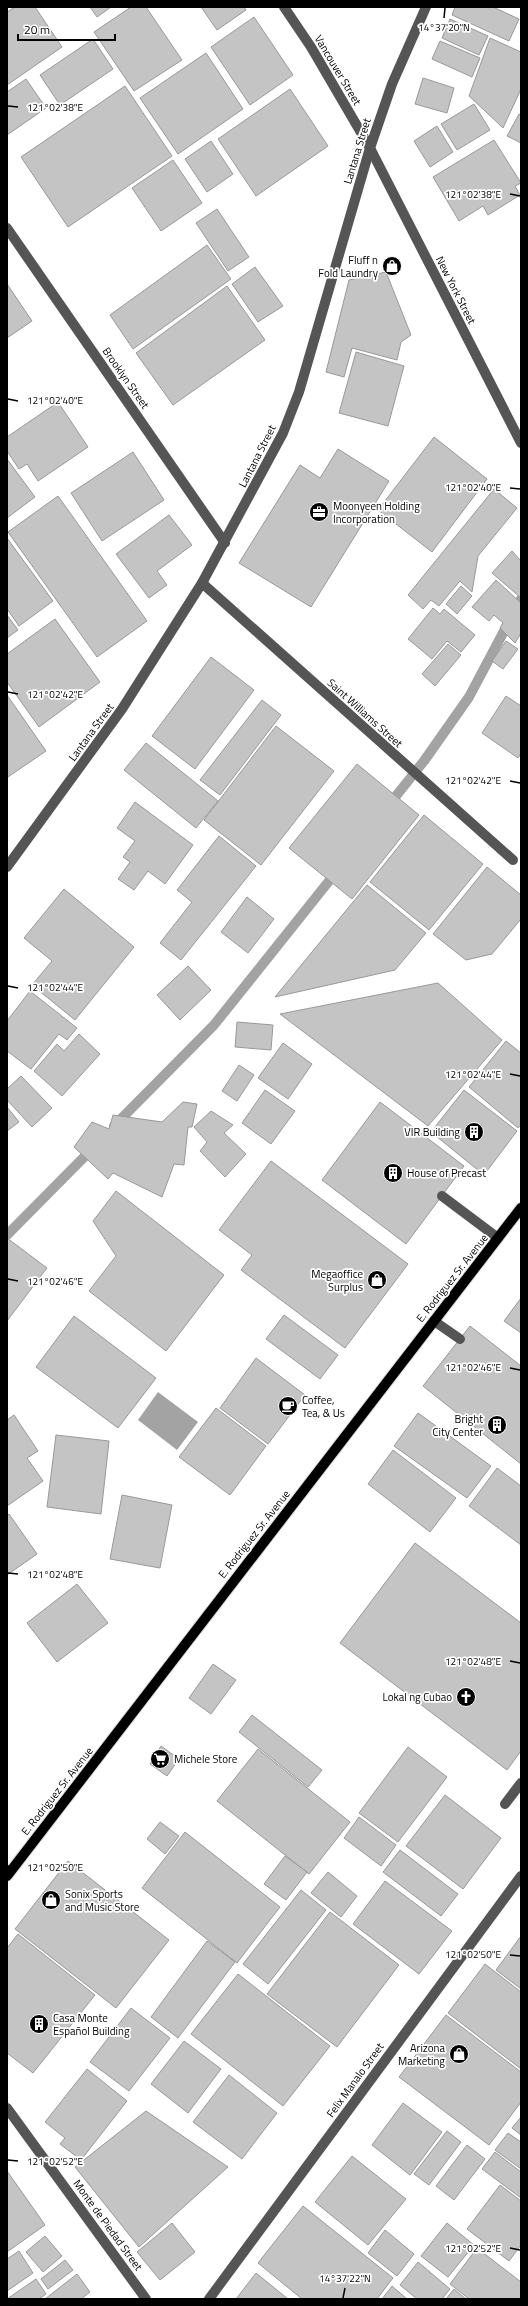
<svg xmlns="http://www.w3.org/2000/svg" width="528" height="2306" font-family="'Titillium Web',sans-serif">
<rect width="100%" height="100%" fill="#fff"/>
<polygon fill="#a3a3a3" points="158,1392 198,1422 177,1450 138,1420"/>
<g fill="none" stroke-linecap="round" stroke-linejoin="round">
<g stroke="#a3a3a3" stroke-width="10">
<polyline points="388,806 424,761 469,697 521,599"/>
<polyline points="114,1126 214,1025 337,871"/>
<polyline points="7,1235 93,1148"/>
</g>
</g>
<g fill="#c4c4c4" stroke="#999">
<polygon points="15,7 35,7 62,47 7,85 7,12"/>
<polygon points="90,7 111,7 97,17"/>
<polygon points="131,7 146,7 182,60 134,91 94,32"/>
<polygon points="201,7 244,7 246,10 217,30"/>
<polygon points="455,7 493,7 519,19 509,41 452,15"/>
<polygon points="254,17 293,75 250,105 211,47"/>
<polygon points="450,19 488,36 479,55 442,38"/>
<polygon points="490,38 521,52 521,89 503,128 469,96"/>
<polygon points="93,39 113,69 60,105 40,75"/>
<polygon points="440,41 480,58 472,77 432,59"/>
<polygon points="206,53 243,109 178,154 140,98"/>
<polygon points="423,78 454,88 447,113 415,104"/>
<polygon points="26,79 46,108 7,135 7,92"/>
<polygon points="125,86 172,156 68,227 21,157"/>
<polygon points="290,89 328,146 256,196 218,139"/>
<polygon points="474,104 490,130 457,150 441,124"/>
<polygon points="519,114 521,115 521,143 507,136"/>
<polygon points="437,126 453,152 430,167 414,141"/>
<polygon points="494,140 521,183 515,186 520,195 488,215 483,206 459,221 433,177"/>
<polygon points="211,141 233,174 207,192 185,159"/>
<polygon points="173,160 202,203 161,231 132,188"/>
<polygon points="217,209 249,257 228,271 196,223"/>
<polygon points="207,245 231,279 133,349 110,315"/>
<polygon points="255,267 283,306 258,322 232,284"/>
<polygon points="386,272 411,335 401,342 397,360 352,348 344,377 326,372 349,280"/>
<polygon points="7,284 32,321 7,338"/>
<polygon points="227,286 265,340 173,405 136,353"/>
<polygon points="356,352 404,366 388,426 339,413"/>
<polygon points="58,402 88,447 38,481 27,464 19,469 7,451 7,437"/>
<polygon points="434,437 487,479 432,552 378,510"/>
<polygon points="338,449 389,481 311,607 239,563 300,465 320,478"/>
<polygon points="133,452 164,500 102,541 71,493"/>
<polygon points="7,459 35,497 7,518"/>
<polygon points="494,489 517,508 478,556 472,592 460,581 439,606 431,600 423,609 408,595"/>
<polygon points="58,496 147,621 97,657 8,532"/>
<polygon points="169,515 192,545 157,571 167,585 149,598 116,554"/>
<polygon points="7,538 53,601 19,626 7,609"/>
<polygon points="512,551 521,561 521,598 492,573"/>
<polygon points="496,580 521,603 521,633 515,643 500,628 503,623 494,615 489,621 472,607"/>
<polygon points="461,586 472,596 457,614 446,604"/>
<polygon points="433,608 440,614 444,609 475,635 461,652 447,641 432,659 408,639"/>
<polygon points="7,615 18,630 7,638"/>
<polygon points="55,619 100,682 39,727 7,682 7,654"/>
<polygon points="506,641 518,649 503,669 492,661"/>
<polygon points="448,644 461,655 435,686 422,674"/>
<polygon points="211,657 254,690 195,769 152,736"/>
<polygon points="7,695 46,751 8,777 7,776"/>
<polygon points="506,696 521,706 521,753 518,758 482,733"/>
<polygon points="262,700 281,715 220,795 200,780"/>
<polygon points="276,726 334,771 261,865 204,820"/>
<polygon points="146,743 218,801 196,828 124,770"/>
<polygon points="357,764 419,815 352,899 289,848"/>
<polygon points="135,802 193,845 165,884 148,871 134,890 118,879 130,862 123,857 135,841 117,828"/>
<polygon points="424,815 483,864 429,930 370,882"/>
<polygon points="219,836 256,866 181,960 160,943 192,902 177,890"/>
<polygon points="487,867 521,895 521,919 492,954 466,960 433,934"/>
<polygon points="367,885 426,933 395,970 275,997"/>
<polygon points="64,889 134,947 75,1020 32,985 52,961 24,938"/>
<polygon points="247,897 274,919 248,953 221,932"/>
<polygon points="188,966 211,990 180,1020 157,995"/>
<polygon points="438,983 502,1040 428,1126 280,1014"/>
<polygon points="30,991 77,1028 67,1040 59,1034 31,1069 7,1051 7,1021"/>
<polygon points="237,1022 273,1025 271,1050 235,1047"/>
<polygon points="79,1034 100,1054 62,1096 34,1071 57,1044 64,1051"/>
<polygon points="506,1041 521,1053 521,1125 518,1128 469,1087"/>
<polygon points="283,1043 312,1064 288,1099 258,1078"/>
<polygon points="239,1065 254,1075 237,1101 222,1091"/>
<polygon points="21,1076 52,1108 32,1127 7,1100 7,1089"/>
<polygon points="265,1090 295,1111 271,1144 242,1123"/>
<polygon points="464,1090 517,1131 484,1175 431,1132"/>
<polygon points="183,1102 197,1104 192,1127 188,1127 184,1165 174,1164 162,1197 113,1173 108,1179 74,1147 92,1122 109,1129 113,1115 162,1122"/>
<polygon points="380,1102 464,1166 406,1244 322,1180"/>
<polygon points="7,1107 19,1122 7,1131"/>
<polygon points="211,1111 233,1125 224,1133 246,1154 225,1177 200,1151 207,1142 194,1127"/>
<polygon points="271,1161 408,1264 345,1348 241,1270 252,1255 219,1230"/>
<polygon points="116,1191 224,1275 166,1351 89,1291 116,1256 93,1221"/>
<polygon points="7,1238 47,1268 7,1321"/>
<polygon points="521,1298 521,1333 504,1321"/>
<polygon points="284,1315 338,1355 320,1379 266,1339"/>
<polygon points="74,1316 156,1378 118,1428 36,1367"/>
<polygon points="470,1326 521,1366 521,1464 423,1386"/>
<polygon points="256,1358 305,1395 268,1444 220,1408"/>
<polygon points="216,1408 266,1446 230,1495 179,1457"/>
<polygon points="418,1413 491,1466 467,1498 394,1446"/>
<polygon points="14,1415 38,1451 27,1458 43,1481 7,1506 7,1420"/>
<polygon points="56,1435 109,1441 101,1514 47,1507"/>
<polygon points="393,1450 456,1498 430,1532 368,1484"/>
<polygon points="497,1468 521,1486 521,1545 469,1506"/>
<polygon points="122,1495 172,1505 160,1568 110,1559"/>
<polygon points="9,1514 37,1554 7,1575 7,1516"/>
<polygon points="415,1543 521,1623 521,1751 507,1770 340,1643"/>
<polygon points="77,1584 108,1623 57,1662 27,1623"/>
<polygon points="213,1664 236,1680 211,1714 189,1698"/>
<polygon points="252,1715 322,1770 308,1787 239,1732"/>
<polygon points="161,1746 179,1759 167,1776 150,1764"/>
<polygon points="408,1747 447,1777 398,1842 359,1813"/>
<polygon points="258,1749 350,1822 309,1874 217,1801"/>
<polygon points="445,1795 501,1838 463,1889 406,1846"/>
<polygon points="359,1817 396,1845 381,1866 344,1838"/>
<polygon points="160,1822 179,1836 165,1854 147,1839"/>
<polygon points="185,1832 280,1907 237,1963 142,1888"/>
<polygon points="400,1850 458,1894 441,1916 383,1872"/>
<polygon points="285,1856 307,1872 286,1900 264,1884"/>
<polygon points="68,1861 169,1940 116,2008 15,1929"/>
<polygon points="328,1872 357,1896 341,1917 311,1893"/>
<polygon points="385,1881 452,1931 419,1974 353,1924"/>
<polygon points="301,1890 326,1910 268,1984 243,1964"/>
<polygon points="330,1912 399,1965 337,2047 267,1994"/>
<polygon points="18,1934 95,1995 33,2073 7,2053 7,1948"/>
<polygon points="521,1936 521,1989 496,1970"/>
<polygon points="207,1941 235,1962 178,2038 151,2017"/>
<polygon points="485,1964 521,1992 521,2069 448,2013"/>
<polygon points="238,1974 330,2046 283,2106 191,2034"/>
<polygon points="131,2008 170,2038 129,2091 90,2062"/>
<polygon points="446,2015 521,2072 521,2102 489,2145 399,2077"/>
<polygon points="184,2041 221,2069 188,2113 151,2084"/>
<polygon points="87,2069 127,2101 81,2160 60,2144 65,2138 45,2122"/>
<polygon points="229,2075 277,2113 242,2159 193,2122"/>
<polygon points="403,2103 442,2132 410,2175 372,2145"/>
<polygon points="146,2111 228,2167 139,2247 75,2167"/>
<polygon points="521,2117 521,2135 512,2128"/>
<polygon points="447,2131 461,2142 429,2185 414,2174"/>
<polygon points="508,2133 521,2142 521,2169 495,2150"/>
<polygon points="467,2145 485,2159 454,2200 436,2186"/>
<polygon points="495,2152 521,2172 521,2198 482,2169"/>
<polygon points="352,2156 406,2199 368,2245 315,2202"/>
<polygon points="7,2171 45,2225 7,2252"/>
<polygon points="500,2185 521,2201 521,2245 509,2261 467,2229"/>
<polygon points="303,2206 393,2278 377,2299 302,2299 258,2263"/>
<polygon points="172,2223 195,2252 160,2280 137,2252"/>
<polygon points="447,2223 474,2245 448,2277 421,2256"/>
<polygon points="385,2230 414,2254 397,2276 368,2253"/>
<polygon points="45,2236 62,2256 43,2272 26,2252"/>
<polygon points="477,2248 521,2282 521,2299 469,2299 450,2284"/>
<polygon points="19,2251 33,2273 7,2291 7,2259"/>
<polygon points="65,2260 73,2270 48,2289 41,2279"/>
<polygon points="418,2262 450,2289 442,2299 417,2299 400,2285"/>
<polygon points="256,2273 288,2299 236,2299"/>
<polygon points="77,2274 90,2292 81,2299 45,2299"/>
<polygon points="36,2279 46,2294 39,2299 7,2299"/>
<polygon points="392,2286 407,2299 382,2299"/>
<polygon points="454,2289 466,2299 446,2299"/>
</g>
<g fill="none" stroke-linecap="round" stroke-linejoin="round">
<defs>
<polyline id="major" points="7,1876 521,1208"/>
</defs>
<use href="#major" stroke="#dbdbdb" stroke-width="12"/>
<g stroke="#555" stroke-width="10">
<polyline points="284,7 311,47 370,148 521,443"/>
<polyline points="7,228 225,543"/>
<polyline points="202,583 513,860"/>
<polyline points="7,867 122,709 202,583 283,433 299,392 370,148 392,84 426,7"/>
<polyline points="442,1196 498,1238"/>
<polyline points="434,1321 460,1339"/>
<polyline points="505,1804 521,1783"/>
<polyline points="7,2108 146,2299"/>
<polyline points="209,2299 521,1876"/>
</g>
<use href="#major" stroke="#000" stroke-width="10"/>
</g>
<path fill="none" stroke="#000" stroke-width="1.5" d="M 444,18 L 445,8M 8,106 L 18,107M 510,194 L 520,196M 8,399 L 18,401M 510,488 L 520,489M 8,692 L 18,694M 510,781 L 520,783M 8,986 L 18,988M 510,1074 L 520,1076M 8,1279 L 18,1281M 510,1368 L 520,1370M 8,1573 L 18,1574M 510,1661 L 520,1663M 8,1866 L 18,1868M 510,1955 L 520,1956M 8,2160 L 18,2161M 510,2248 L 520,2250M 343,2298 L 345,2288"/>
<defs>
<symbol id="shop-disc" viewBox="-11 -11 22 22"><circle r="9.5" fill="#000" stroke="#fff"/><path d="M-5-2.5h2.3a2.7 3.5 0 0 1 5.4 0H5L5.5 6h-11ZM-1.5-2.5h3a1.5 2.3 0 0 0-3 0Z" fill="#fff"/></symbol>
<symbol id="office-disc" viewBox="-11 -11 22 22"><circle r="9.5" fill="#000" stroke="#fff"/><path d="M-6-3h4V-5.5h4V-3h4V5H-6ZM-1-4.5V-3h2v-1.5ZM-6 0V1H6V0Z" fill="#fff"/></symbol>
<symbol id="building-disc" viewBox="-11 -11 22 22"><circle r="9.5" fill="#000" stroke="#fff"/><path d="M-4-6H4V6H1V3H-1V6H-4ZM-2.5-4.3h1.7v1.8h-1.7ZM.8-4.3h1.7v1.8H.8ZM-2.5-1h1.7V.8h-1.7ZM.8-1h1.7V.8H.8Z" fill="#fff"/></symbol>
<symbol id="cafe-disc" viewBox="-11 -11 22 22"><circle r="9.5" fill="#000" stroke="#fff"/><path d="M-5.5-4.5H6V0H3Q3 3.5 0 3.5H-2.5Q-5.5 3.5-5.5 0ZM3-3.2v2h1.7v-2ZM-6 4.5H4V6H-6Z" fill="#fff"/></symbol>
<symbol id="church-disc" viewBox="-11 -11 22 22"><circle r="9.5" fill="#000" stroke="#fff"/><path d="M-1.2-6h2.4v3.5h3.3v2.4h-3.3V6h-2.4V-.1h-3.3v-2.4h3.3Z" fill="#fff"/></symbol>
<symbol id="supermarket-disc" viewBox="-11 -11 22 22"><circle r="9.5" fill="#000" stroke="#fff"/><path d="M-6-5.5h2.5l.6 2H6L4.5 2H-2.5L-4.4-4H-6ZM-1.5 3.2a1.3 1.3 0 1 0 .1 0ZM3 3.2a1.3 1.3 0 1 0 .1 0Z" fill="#fff"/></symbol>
</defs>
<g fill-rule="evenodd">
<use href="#shop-disc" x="381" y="255" width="22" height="22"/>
<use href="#office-disc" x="308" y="501" width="22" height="22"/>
<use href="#building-disc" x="463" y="1121" width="22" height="22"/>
<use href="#building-disc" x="382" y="1162" width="22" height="22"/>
<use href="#shop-disc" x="366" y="1269" width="22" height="22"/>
<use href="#cafe-disc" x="277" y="1395" width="22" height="22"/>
<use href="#building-disc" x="486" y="1414" width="22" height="22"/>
<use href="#church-disc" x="455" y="1686" width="22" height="22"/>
<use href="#supermarket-disc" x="149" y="1748" width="22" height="22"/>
<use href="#shop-disc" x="40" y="1889" width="22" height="22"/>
<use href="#building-disc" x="28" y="2013" width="22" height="22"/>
<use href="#shop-disc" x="448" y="2043" width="22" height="22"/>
</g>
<g text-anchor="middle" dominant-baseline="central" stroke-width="3.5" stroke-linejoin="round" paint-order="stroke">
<g font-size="11" fill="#000" stroke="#fff">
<text transform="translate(338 70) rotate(59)">Vancouver Street</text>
<text transform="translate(357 151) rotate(-73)">Lantana Street</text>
<text transform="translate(456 290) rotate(63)">New York Street</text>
<text transform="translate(126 378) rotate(55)">Brooklyn Street</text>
<text transform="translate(257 456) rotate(-63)">Lantana Street</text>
<text transform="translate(365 713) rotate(42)">Saint Williams Street</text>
<text transform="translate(91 732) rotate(-54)">Lantana Street</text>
<text transform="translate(452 1278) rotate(-52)">E. Rodriguez Sr. Avenue</text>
<text transform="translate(254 1534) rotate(-52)">E. Rodriguez Sr. Avenue</text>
<text transform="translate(57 1791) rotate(-52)">E. Rodriguez Sr. Avenue</text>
<text transform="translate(355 2080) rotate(-54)">Felix Manalo Street</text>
<text transform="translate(108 2225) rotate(54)">Monte de Piedad Street</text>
</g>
<g font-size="11" fill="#000" stroke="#fff" text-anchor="end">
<text x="378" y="260">Fluff n<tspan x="378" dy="13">Fold Laundry</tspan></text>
<text x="333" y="506" text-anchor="start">Moonyeen Holding<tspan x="333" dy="13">Incorporation</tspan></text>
<text x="460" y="1132">VIR Building</text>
<text x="407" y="1173" text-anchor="start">House of Precast</text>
<text x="363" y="1274">Megaoffice<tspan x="363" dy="13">Surplus</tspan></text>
<text x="302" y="1400" text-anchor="start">Coffee,<tspan x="302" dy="13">Tea, &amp; Us</tspan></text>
<text x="483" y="1419">Bright<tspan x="483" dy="13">City Center</tspan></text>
<text x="452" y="1697">Lokal ng Cubao</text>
<text x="174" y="1759" text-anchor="start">Michele Store</text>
<text x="65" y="1894" text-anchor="start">Sonix Sports<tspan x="65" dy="13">and Music Store</tspan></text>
<text x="53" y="2018" text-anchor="start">Casa Monte<tspan x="53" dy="13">Español Building</tspan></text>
<text x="445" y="2048">Arizona<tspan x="445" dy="13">Marketing</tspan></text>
</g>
</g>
<g font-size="10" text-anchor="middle" fill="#000" stroke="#fff" stroke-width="3.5" stroke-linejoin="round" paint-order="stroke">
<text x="444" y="31">14°37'20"N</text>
<text x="55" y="111">121°02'38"E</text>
<text x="473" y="198">121°02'38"E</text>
<text x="55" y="404">121°02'40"E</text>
<text x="473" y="491">121°02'40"E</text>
<text x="55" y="698">121°02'42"E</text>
<text x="473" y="784">121°02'42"E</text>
<text x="55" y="991">121°02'44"E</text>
<text x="473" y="1078">121°02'44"E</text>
<text x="55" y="1285">121°02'46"E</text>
<text x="473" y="1371">121°02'46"E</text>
<text x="55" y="1578">121°02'48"E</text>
<text x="473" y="1665">121°02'48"E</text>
<text x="55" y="1871">121°02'50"E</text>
<text x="473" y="1958">121°02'50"E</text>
<text x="55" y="2165">121°02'52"E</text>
<text x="473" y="2252">121°02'52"E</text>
<text x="345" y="2282">14°37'22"N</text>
</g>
<rect width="528" height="2306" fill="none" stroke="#000000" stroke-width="16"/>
<path d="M18 34v6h97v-6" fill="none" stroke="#000000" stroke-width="2"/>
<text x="24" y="34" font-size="12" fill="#000000" stroke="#ffffff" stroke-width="3" paint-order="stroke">20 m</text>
</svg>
